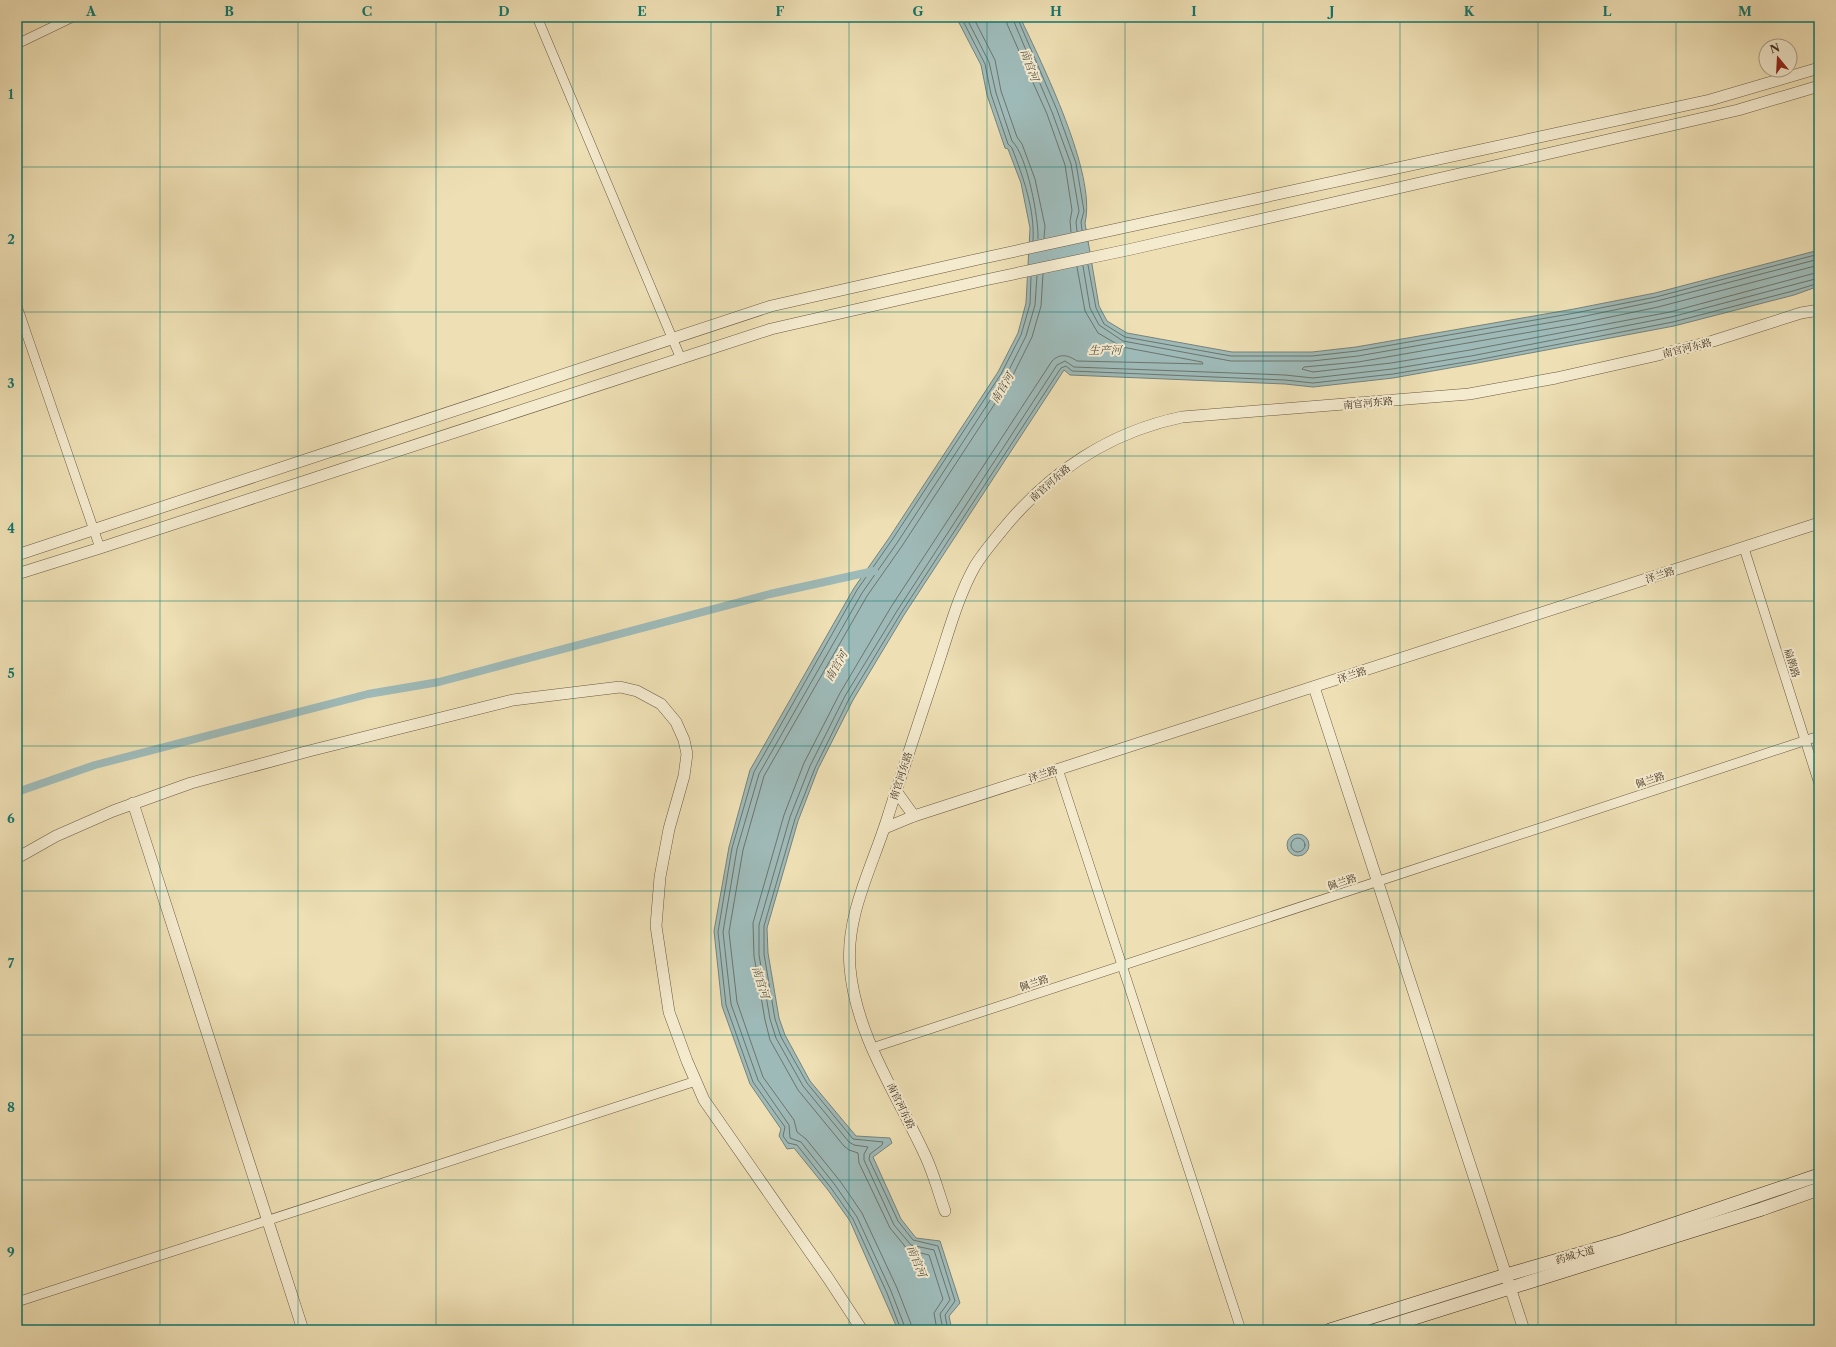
<svg xmlns="http://www.w3.org/2000/svg" width="1836" height="1347" font-family="'Libre Caslon Text','Noto Serif SC',serif">
<rect width="100%" height="100%" fill="#eedfb4"/>
<filter id="stains"><feTurbulence type="fractalNoise" baseFrequency=".005" numOctaves="4"/><feColorMatrix values="0 0 0 0 .2 0 0 0 0 .09 0 0 0 0 .02 0 0 0 .5 -.17"/></filter>
<radialGradient id="worn" r=".72"><stop offset=".6" stop-color="#630" stop-opacity="0"/><stop offset="1" stop-color="#630" stop-opacity=".3"/></radialGradient>
<g fill="#9ebab8" stroke="#78827a">
<path d="M 956,17 L 1020,17 C 1042,64 1097,174 1085,223 L 1099,306 L 1107,321 L 1127,333 L 1232,352 L 1312,352 L 1356,347 L 1574,309 L 1655,293 L 1819,250 L 1819,286 L 1794,295 L 1674,326 L 1472,364 L 1393,378 L 1313,387 L 1285,384 L 1070,375 L 1064,370 L 904,615 L 853,700 L 818,769 L 798,821 L 767,928 L 768,953 L 779,1018 L 785,1035 L 810,1081 L 856,1136 L 890,1138 L 892,1143 L 873,1157 L 901,1219 L 916,1238 L 940,1241 L 960,1303 L 949,1316 L 952,1330 L 898,1330 L 850,1221 L 828,1190 L 794,1148 L 787,1149 L 779,1136 L 781,1129 L 750,1084 L 722,1006 L 714,931 L 729,847 L 750,770 L 854,588 L 889,538 L 998,372 L 1018,333 L 1026,303 L 1030,228 L 1021,183 L 1008,149 L 1005,148 L 987,95 L 981,65 Z"/>
<circle cx="1298" cy="845" r="11"/>
</g>
<g fill="none" stroke-linecap="round" stroke-linejoin="round">
<g stroke="#6e746a" stroke-width="1">
<path d="M 961,17 L 985,64 L 991,94 L 1008,144 L 1012,148 C 1023,177 1035,209 1033,241"/>
<path d="M 966,17 L 989,62 L 996,93 L 1012,141 C 1027,155 1039,219 1038,239"/>
<polyline points="973,17 995,60 1001,91 1017,137 1022,144 1035,179 1045,226 1044,238"/>
<polyline points="1006,17 1007,24 1047,114 1065,165 1072,210 1070,221 1071,232"/>
<polyline points="1012,17 1052,112 1071,164 1079,211 1076,222 1077,231"/>
<polyline points="1017,17 1057,110 1076,163 1084,211 1081,222 1082,230"/>
<polyline points="1088,265 1096,308 1104,324 1125,337 1231,356 1312,356 1357,351 1575,313 1656,297 1819,254"/>
<polyline points="1819,265 1658,307 1577,324 1358,362 1304,367 1302,369 1313,372 1391,363 1470,350 1670,312 1819,272"/>
<polyline points="1083,266 1090,308 1099,325 1123,341 1231,361 1312,361 1358,356 1576,318 1657,301 1819,259"/>
<circle cx="1298" cy="845" r="7"/>
<polyline points="901,1330 887,1293 853,1219 831,1188 797,1145 788,1143 783,1136 785,1127 753,1082 726,1005 718,932 732,848 754,772 857,590 892,540 1001,374 1021,335 1030,304 1031,277"/>
<polyline points="906,1330 891,1291 857,1217 835,1185 801,1142 790,1138 789,1125 758,1080 731,1004 723,932 737,849 759,774 862,593 897,543 1006,376 1026,336 1035,305 1037,276"/>
<polyline points="912,1330 911,1324 897,1288 862,1213 840,1181 806,1139 797,1132 794,1120 763,1077 737,1002 729,932 743,850 764,776 867,596 902,546 1011,379 1032,337 1041,306 1043,274"/>
<path d="M 937,1330 L 934,1313 L 943,1299 L 929,1255 L 908,1250 L 890,1228 L 859,1163 L 858,1153 L 849,1150 L 844,1146 L 798,1090 L 770,1040 L 765,1020 L 754,956 L 753,923 L 784,815 L 804,763 L 840,693 L 891,607 L 1052,361 C 1060,353 1068,355 1077,361 L 1203,364 L 1202,362 L 1122,347 L 1098,333 L 1085,311 L 1077,267"/>
<polyline points="943,1330 940,1314 950,1300 934,1250 911,1245 894,1225 864,1160 864,1154 868,1147 854,1145 849,1142 803,1086 776,1038 770,1019 759,955 759,925 790,817 810,766 845,696 897,611 1057,365 1065,361 1074,367 1285,375 1313,378 1392,369 1471,356 1671,317 1819,278"/>
<polyline points="948,1330 945,1315 955,1301 938,1246 913,1240 898,1221 869,1159 870,1154 882,1145 883,1142 853,1139 807,1083 781,1037 775,1019 764,954 764,926 795,819 815,768 849,699 901,613 1061,368 1066,366 1072,371 1285,380 1313,383 1393,374 1472,361 1673,322 1793,291 1819,283"/>
</g>
<polyline stroke="#9ebab8" stroke-width="8" points="17,792 95,765 368,694 439,682 770,594 874,571"/>
<defs>
<g id="minor">
<polyline points="537,17 681,359"/>
<polyline points="17,44 73,17"/>
<polyline points="17,306 100,548"/>
<polyline points="1744,548 1819,784"/>
<polyline points="1058,769 1241,1330"/>
<polyline points="872,1048 1819,736"/>
<polyline points="17,1302 696,1081"/>
</g>
<g id="tertiary">
<polyline points="17,555 771,306 979,259 1710,100 1819,68"/>
<polyline points="17,574 100,548 771,329 985,280 1132,249 1738,110 1819,86"/>
<polyline points="1314,687 1524,1330"/>
<polyline points="896,791 914,816"/>
<polyline points="133,803 303,1330"/>
<polyline points="885,828 914,816 1819,523"/>
<polyline points="17,858 56,836 113,811 191,783 309,751 513,700 620,687 637,691 661,704 676,722 684,740 687,754 684,776 669,829 660,877 656,926 669,1012 687,1061 704,1100 828,1278 862,1330"/>
<path d="M 945,1211 C 938,1191 933,1171 924,1153 C 896,1093 856,1035 850,968 C 845,914 874,864 889,813 C 905,763 922,713 938,664 C 949,631 958,596 975,566 C 983,553 994,540 1004,528 C 1050,472 1110,432 1182,417 L 1469,394 L 1556,378 L 1654,356 L 1713,341 L 1801,313 L 1819,310"/>
</g>
<g id="secondary">
<polyline points="1330,1330 1506,1275 1624,1241 1819,1175"/>
<polyline points="1376,1330 1762,1209 1819,1189"/>
</g>
</defs>
<use href="#minor" stroke="#6a5a42" stroke-width="10"/>
<use href="#tertiary" stroke="#6a5a42" stroke-width="12"/>
<use href="#secondary" stroke="#3e2d1c" stroke-width="14"/>
<use href="#minor" stroke="#f4eace" stroke-width="9"/>
<use href="#tertiary" stroke="#f4eace" stroke-width="11"/>
<use href="#secondary" stroke="#f4eace" stroke-width="13"/>
</g>
<path fill="none" stroke="#0f766e" stroke-width="1" stroke-opacity="0.55" d="M 160,17 L 160,1330M 298,17 L 298,1330M 436,17 L 436,1330M 573,17 L 573,1330M 711,17 L 711,1330M 849,17 L 849,1330M 987,17 L 987,1330M 1125,17 L 1125,1330M 1263,17 L 1263,1330M 1400,17 L 1400,1330M 1538,17 L 1538,1330M 1676,17 L 1676,1330M 17,167 L 1819,167M 17,312 L 1819,312M 17,456 L 1819,456M 17,601 L 1819,601M 17,746 L 1819,746M 17,891 L 1819,891M 17,1035 L 1819,1035M 17,1180 L 1819,1180"/>
<g text-anchor="middle" dominant-baseline="central" stroke-width="4" stroke-linejoin="round" paint-order="stroke">
<g font-size="10" fill="#3e2d1c" stroke="#f4eace">
<text transform="translate(1687 348) rotate(-14)">南官河东路</text>
<text transform="translate(1368 403) rotate(-5)">南官河东路</text>
<text transform="translate(1050 483) rotate(-41)">南官河东路</text>
<text transform="translate(1660 575) rotate(-18)">泽兰路</text>
<text transform="translate(1792 663) rotate(73)">扁鹊路</text>
<text transform="translate(1352 675) rotate(-18)">泽兰路</text>
<text transform="translate(1043 774) rotate(-18)">泽兰路</text>
<text transform="translate(901 776) rotate(-72)">南官河东路</text>
<text transform="translate(1650 780) rotate(-18)">佩兰路</text>
<text transform="translate(1342 882) rotate(-18)">佩兰路</text>
<text transform="translate(1034 983) rotate(-18)">佩兰路</text>
<text transform="translate(901 1106) rotate(64)">南官河东路</text>
<text transform="translate(1575 1255) rotate(-16)">药城大道</text>
</g>
<g font-size="11" font-style="italic" fill="#565043" stroke="#f4eace">
<text transform="translate(1030 65) rotate(70)">南官河</text>
<text x="1105" y="350">生产河</text>
<text transform="translate(1002 388) rotate(-59)">南官河</text>
<text transform="translate(836 666) rotate(-60)">南官河</text>
<text transform="translate(761 982) rotate(73)">南官河</text>
<text transform="translate(917 1261) rotate(68)">南官河</text>
</g>
</g>
<rect width="1836" height="1347" fill="none" stroke="#eedfb4" stroke-width="44"/>
<g transform="translate(1778 58) rotate(342)"><circle r="19" fill="#f4eace" stroke="#ab9e87"/>
<path d="M0-3L7 15L0 10L-7 15Z" fill="#8f2418"/>
<text y="-6" font-size="11" font-weight="bold" text-anchor="middle" fill="#3e2d1c">N</text>
</g>
<rect x="22" y="22" width="1792" height="1303" fill="none" stroke="#0f766e" stroke-width="1.5"/>
<g font-size="13" text-anchor="middle" font-weight="bold" fill="#0f766e">
<text x="91" y="16">A</text>
<text x="229" y="16">B</text>
<text x="367" y="16">C</text>
<text x="504" y="16">D</text>
<text x="642" y="16">E</text>
<text x="780" y="16">F</text>
<text x="918" y="16">G</text>
<text x="1056" y="16">H</text>
<text x="1194" y="16">I</text>
<text x="1332" y="16">J</text>
<text x="1469" y="16">K</text>
<text x="1607" y="16">L</text>
<text x="1745" y="16">M</text>
<text x="11" y="99">1</text>
<text x="11" y="244">2</text>
<text x="11" y="388">3</text>
<text x="11" y="533">4</text>
<text x="11" y="678">5</text>
<text x="11" y="823">6</text>
<text x="11" y="968">7</text>
<text x="11" y="1112">8</text>
<text x="11" y="1257">9</text>
</g>
<rect width="100%" height="100%" filter="url(#stains)"/>
<rect width="100%" height="100%" fill="url(#worn)"/>
</svg>
